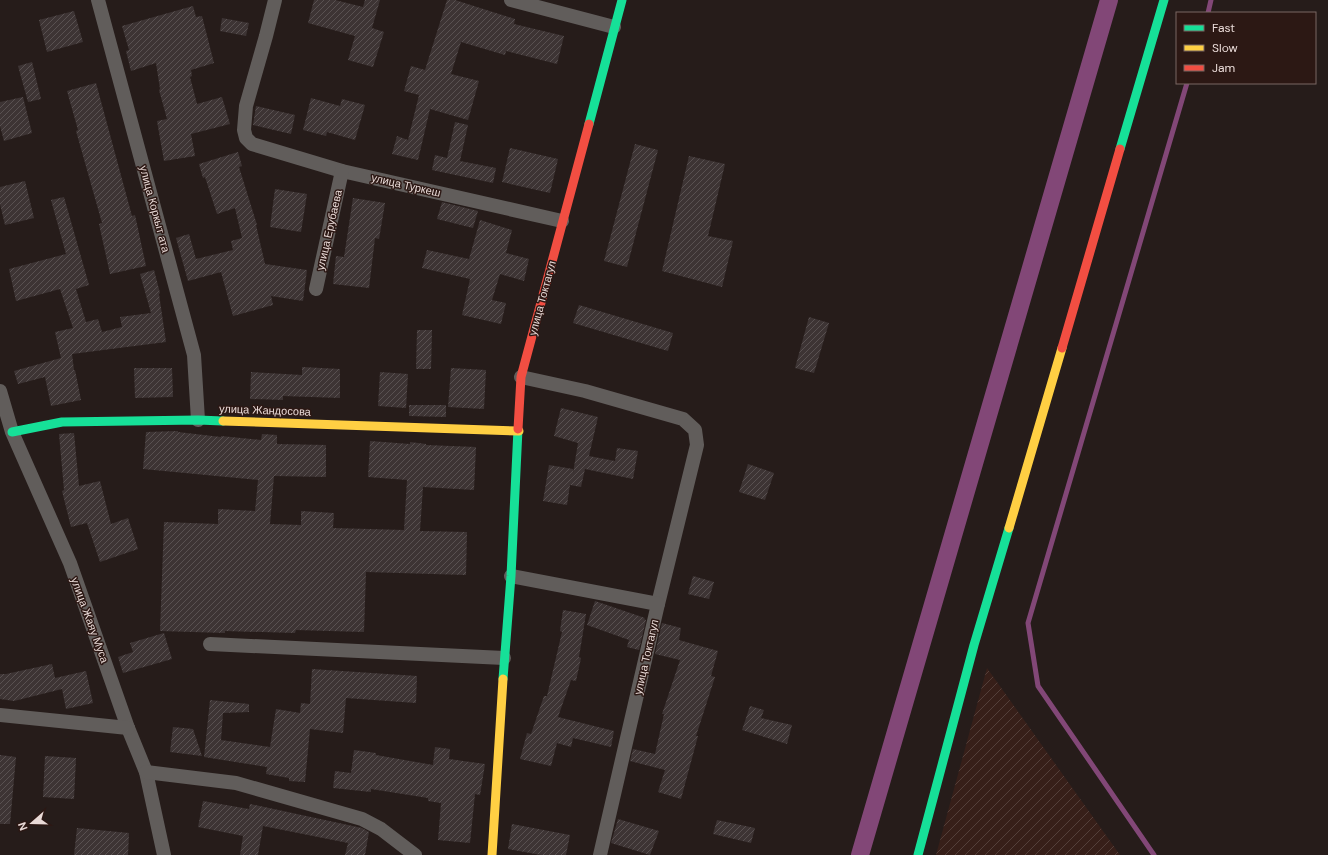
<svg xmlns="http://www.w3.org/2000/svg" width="1328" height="855" font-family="'DM Sans',sans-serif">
<defs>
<pattern id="industrial-furrows" width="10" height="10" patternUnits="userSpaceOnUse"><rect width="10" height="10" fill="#371f19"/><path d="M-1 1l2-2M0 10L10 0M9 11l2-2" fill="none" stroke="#543f3a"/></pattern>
<pattern id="building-hatch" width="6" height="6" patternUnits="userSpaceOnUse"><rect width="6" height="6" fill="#3d3434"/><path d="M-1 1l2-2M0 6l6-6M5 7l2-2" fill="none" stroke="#595151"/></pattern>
</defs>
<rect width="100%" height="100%" fill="#261c1a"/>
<polygon fill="url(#industrial-furrows)" points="987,668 1120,855 936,855"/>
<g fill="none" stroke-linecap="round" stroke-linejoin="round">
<g stroke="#824777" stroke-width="5">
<polyline points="1208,13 1211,0"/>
<polyline points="1154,855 1038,686 1028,623 1187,83"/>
</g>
<polyline stroke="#824777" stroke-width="18" points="860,855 1109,0"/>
</g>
<g fill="url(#building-hatch)">
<polygon points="314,0 335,0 363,7 365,0 380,0 372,28 384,32 373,67 348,60 355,36 308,23"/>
<polygon points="447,0 455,0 515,19 514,24 564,36 557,64 506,51 505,55 461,42 451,74 479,81 468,120 430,109 418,160 392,154 397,136 408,140 419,95 404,91 411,66 425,70"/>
<polygon points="193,6 196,17 202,16 214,63 191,70 192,76 190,77 197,104 222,97 230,124 191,134 195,156 164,161 157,121 167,119 159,90 160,89 156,63 131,71 126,51 129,50 122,26"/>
<polygon points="74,11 83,42 47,52 39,20"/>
<polygon points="222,18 249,23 246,36 220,31"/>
<polygon points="32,62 41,99 28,102 18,66"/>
<polygon points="96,83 132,216 135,215 146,266 110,274 99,224 102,223 76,131 78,130 67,91"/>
<polygon points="23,97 32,133 4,141 0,126 0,102"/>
<polygon points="311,98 340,106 342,99 365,105 355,140 327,132 326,136 303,130"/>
<polygon points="256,106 295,115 291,134 253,125"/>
<polygon points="455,122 468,125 460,161 496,168 493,183 432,170 435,155 447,158"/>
<polygon points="635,144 658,150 627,267 604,261"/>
<polygon points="510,148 558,159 550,193 502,182"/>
<polygon points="238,152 242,166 239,167 257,225 256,225 265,264 307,270 303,301 271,296 273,305 233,316 221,272 188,281 176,238 189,234 196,259 233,250 231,241 242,238 235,208 217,214 205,177 203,178 199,164"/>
<polygon points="689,156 725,164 708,236 733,241 722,287 662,271"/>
<polygon points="25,181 34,218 5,225 0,204 0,187"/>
<polygon points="275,189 307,194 301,232 270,227"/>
<polygon points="64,197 89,285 76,289 86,322 98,319 102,332 122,327 120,317 151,313 140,274 154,270 160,293 159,294 166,342 72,354 74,370 75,370 81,400 51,406 45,377 18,384 14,371 61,358 55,332 73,328 60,289 16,301 9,269 66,254 51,200"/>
<polygon points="353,198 385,203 379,239 375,238 369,288 333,284 336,256 344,257"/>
<polygon points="442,202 478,211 473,228 437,219"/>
<polygon points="480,220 512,230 506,253 529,259 524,281 500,274 492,300 506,303 501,324 462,315 470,279 422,268 427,250 469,259"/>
<polygon points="579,305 673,333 668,351 573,323"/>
<polygon points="809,317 829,323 814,373 795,368"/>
<polygon points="417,330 432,330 431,369 416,369"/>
<polygon points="302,367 340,369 340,398 283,396 283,400 250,399 251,372 302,375"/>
<polygon points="134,368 172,368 173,397 135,398"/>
<polygon points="451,368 486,370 484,409 448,407"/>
<polygon points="380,372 408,374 406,408 378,406"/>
<polygon points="409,405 446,405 446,417 409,416"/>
<polygon points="561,408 598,417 589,456 615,461 617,448 638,451 633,479 585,469 581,487 570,485 567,505 543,501 549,465 573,469 573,473 578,443 554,436"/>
<polygon points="178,431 178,432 221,437 221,436 261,440 262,434 277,435 277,444 326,445 326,477 274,476 270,524 301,525 301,511 334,513 333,528 404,530 407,480 368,477 370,441 410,444 410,442 426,444 426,445 476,447 474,490 423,487 420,531 467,532 466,575 366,572 364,632 296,630 295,633 225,631 225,633 160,631 164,522 218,524 218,509 255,511 258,480 143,469 146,432"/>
<polygon points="74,433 79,486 100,481 111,524 128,518 138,549 100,562 87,523 71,527 62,491 64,490 59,434"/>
<polygon points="748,464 774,473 765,500 739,492"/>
<polygon points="693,576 714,582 709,599 688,594"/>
<polygon points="595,601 645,618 644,619 646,620 639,650 627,647 629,640 587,625"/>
<polygon points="563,610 586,614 579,657 581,658 576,681 571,680 558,717 614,731 611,747 573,738 571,747 557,743 551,766 520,759 527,733 531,734 544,696 547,696 562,632 560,631"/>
<polygon points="662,623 681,628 679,640 718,651 711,676 715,677 696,736 698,736 681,799 658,792 665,770 630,761 633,749 655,754 664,714 662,714 680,660 655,654"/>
<polygon points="164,633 172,659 123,673 118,657 133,652 130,643"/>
<polygon points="52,664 55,678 86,671 93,703 66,709 62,689 14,701 0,699 0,674 6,674"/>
<polygon points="312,669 417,676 416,703 346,698 343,733 310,729 305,782 289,781 289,778 266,774 267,767 204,757 210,700 249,704 249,712 223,713 221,740 270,747 276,709 300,713 301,703 310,704"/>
<polygon points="750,706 764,710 761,718 792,725 787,744 742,730"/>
<polygon points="173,727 193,729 202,756 170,752"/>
<polygon points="435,747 450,749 449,759 485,764 480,795 475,794 470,843 438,840 441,803 428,801 428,798 371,789 371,792 333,788 335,771 351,773 354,750 376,753 376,755 433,765"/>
<polygon points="0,755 16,757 10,824 0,824"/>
<polygon points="45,756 76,758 74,799 43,797"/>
<polygon points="203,801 249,809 250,804 362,828 369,832 365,855 345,855 348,843 263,826 258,855 240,855 243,836 198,827"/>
<polygon points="618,819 659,831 650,855 611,843"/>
<polygon points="717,820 755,828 751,843 713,834"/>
<polygon points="512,824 570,835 566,855 541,855 508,849"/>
<polygon points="77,828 129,833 128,855 74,855"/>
</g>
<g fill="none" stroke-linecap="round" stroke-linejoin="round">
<g stroke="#615d5b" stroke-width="14">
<polyline points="98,0 194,355 198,420"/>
<polyline points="275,0 266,36 246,106 244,130 246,138 252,144 342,171 562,221"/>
<polyline points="511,0 614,27"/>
<polyline points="316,289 342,171"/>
<polyline points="521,377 585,391 683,419 695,430 697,445 658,604"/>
<polyline points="0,391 12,432 70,563 128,728 146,772 164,855"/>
<polyline points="511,576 658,604 600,855"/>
<polyline points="210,644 504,658"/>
<polyline points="0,715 128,728"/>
<polyline points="146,772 236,783 362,819 381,829 415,855"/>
</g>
<g stroke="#16e098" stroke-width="9">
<polyline points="589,124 622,0"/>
<polyline points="1120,149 1164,0"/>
<polyline points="12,432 62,422 198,420 223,421"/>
<polyline points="503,679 511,576 518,429"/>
<polyline points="918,855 974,645 1009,528"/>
</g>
<g stroke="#ffcf43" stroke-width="9">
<polyline points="223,421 519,431"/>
<polyline points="1009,528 1062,348"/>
<polyline points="492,855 503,679"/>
</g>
<g stroke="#f24e42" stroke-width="9">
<polyline points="1062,348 1120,149"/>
<polyline points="518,429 521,377 589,124"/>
</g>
</g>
<g text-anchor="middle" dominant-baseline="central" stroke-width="3" stroke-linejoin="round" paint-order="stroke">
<g font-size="11" fill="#e9dad7" stroke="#2c1814">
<text transform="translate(406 185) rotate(13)">улица Туркеш</text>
<text transform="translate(155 209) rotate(75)">улица Коркыт ата</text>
<text transform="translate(329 230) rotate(-77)">улица Ерубаева</text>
<text transform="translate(542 298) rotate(-75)">улица Токтагул</text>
<text transform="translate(265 410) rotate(2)">улица Жандосова</text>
<text transform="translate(90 620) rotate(70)">улица Жаяу Муса</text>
<text transform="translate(646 657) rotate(-77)">улица Токтагул</text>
</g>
</g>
<rect x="1176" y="12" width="140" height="72" fill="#2c1814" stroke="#786662"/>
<rect x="1184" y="25" width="20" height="6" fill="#16e098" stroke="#786662"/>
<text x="1212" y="32" font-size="12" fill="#e9dad7">Fast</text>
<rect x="1184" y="45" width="20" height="6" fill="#ffcf43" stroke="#786662"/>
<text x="1212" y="52" font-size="12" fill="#e9dad7">Slow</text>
<rect x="1184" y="65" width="20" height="6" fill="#f24e42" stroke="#786662"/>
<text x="1212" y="72" font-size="12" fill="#e9dad7">Jam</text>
<g transform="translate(32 823) rotate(250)" stroke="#2c1814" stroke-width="3" paint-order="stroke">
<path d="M0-3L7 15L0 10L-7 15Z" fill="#e9dad7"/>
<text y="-6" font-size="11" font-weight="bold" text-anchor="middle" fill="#e9dad7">N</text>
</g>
</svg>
